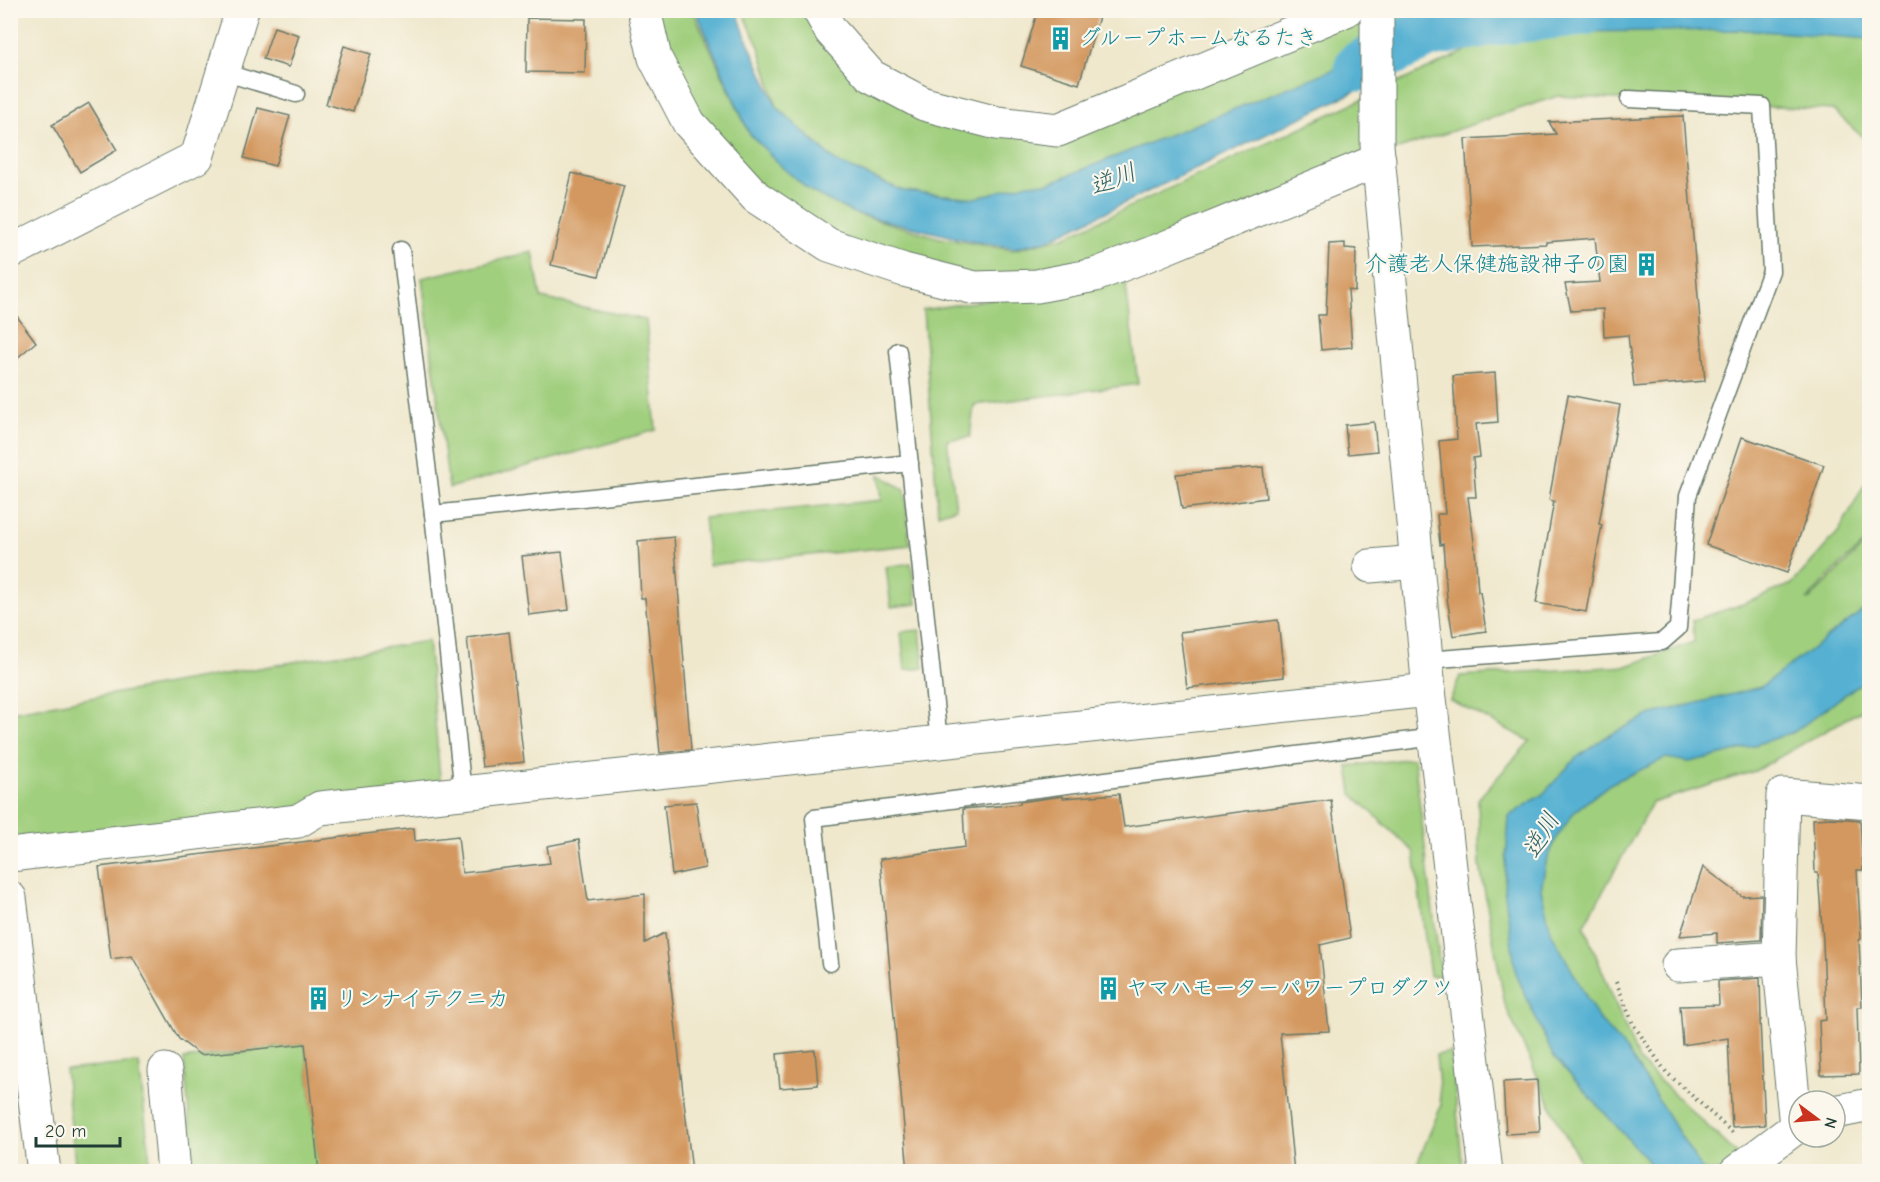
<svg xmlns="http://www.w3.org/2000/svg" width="1880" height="1182" font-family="'Comic Neue','Klee One',sans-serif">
<rect width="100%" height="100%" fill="#fbf7ec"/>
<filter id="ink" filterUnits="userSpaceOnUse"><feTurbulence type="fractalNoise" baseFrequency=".0167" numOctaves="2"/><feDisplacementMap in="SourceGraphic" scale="12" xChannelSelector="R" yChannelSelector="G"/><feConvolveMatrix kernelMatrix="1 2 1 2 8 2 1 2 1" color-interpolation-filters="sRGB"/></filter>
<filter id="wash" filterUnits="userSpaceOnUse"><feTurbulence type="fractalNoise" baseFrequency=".008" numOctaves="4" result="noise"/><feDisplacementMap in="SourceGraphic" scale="24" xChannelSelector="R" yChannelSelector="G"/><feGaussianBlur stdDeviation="1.35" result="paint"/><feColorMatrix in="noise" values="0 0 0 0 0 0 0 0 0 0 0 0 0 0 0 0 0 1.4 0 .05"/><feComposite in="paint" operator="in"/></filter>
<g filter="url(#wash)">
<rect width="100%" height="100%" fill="#efe8cd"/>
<g fill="#a0cf7e" stroke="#608659" stroke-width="1.5">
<polygon points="652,11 693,11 749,133 853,213 940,238 1013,250 1064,237 1499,36 1513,35 1492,33 1049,183 975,198 903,191 835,161 777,107 759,47 742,11 808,11 849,72 1056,137 1355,11 1869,11 1869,143 1833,110 1558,96 1371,158 1096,270 973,284 832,242 770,201 689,113"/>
<polygon points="533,252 541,298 646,320 656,430 449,488 422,278"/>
<polygon points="1125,278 1138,384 974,405 970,437 947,440 956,508 938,514 923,310"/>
<polygon points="879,474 905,490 910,545 709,565 704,518 882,500"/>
<polygon points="1869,476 1869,539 1838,567 1807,600 1810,599 1869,540 1869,706 1755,771 1652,803 1584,926 1639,1061 1755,1171 1586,1171 1560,1126 1505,1005 1480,866 1478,799 1530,741 1450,700 1460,676 1627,666 1694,642 1693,620 1743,604 1792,584 1839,531"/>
<polygon points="911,563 917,604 891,607 886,567"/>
<polygon points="920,630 924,668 905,670 901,632"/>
<polygon points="428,641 441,789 11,858 11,712 304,660"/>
<polygon points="1414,758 1441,976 1430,976 1414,852 1352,794 1348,766"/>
<polygon points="305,1044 319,1171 194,1171 184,1059"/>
<polygon points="1451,1052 1463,1171 1414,1171 1441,1106 1436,1055"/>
<polygon points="139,1063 151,1171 76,1171 65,1070"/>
</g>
<g fill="#54b0d2" stroke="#3a7683" stroke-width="1.5">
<polygon points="1692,10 1747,15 1869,11 1870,39 1747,30 1493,33 1393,73 1048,240 1014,248 970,241 853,213 812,192 784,169 749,133 696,11 737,11 745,35 777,107 835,161 903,191 975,198 1025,184 1049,183 1392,46 1498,11"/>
<polygon points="1869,606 1869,677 1794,732 1730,753 1689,762 1666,758 1610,784 1575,811 1557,837 1546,863 1541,889 1551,932 1598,1018 1628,1052 1703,1171 1657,1171 1553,1056 1516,974 1504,888 1509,816 1543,794 1576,758 1606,737 1649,715 1761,687"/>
</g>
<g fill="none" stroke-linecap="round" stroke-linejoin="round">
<polyline stroke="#54b0d2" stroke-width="51" points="1360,66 1427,33 1487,21 1584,10"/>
</g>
<g id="blocks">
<g fill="#d3985e">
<polygon points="1038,10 1101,10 1079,84 1021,66"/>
<polygon points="527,18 586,19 585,73 526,72"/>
<polygon points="274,27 299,35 289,67 263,59"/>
<polygon points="344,46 371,54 353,112 326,104"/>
<polygon points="89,103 117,150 80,172 52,125"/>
<polygon points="258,108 290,116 275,166 244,158"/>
<polygon points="1683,116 1705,381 1634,387 1628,335 1604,337 1603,309 1571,311 1565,284 1600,282 1595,238 1546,242 1546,244 1472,247 1465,139 1556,134 1549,122"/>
<polygon points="572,173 624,186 599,276 551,265"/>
<polygon points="1345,243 1345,248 1356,249 1355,291 1348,290 1352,347 1321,350 1318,315 1326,315 1329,244"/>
<polygon points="10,307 36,342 10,364"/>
<polygon points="1495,373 1498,422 1476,424 1480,457 1473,458 1476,497 1468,497 1475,549 1478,592 1480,592 1486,631 1453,636 1447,598 1443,544 1440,545 1437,514 1445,514 1439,441 1457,439 1453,376"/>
<polygon points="1568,395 1620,405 1599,524 1602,525 1586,612 1536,603 1554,501 1549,500"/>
<polygon points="1374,422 1377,451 1348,454 1345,425"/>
<polygon points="1742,437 1824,465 1787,573 1706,545"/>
<polygon points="1263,467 1266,498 1182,509 1176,474"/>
<polygon points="674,537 691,750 660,753 645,598 641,598 638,541"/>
<polygon points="562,552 569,610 529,615 522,556"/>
<polygon points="1278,620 1284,677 1187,688 1180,632"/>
<polygon points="509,632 524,762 482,767 467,638"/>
<polygon points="1119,794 1124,827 1331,800 1350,938 1320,945 1329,1031 1280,1033 1294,1172 908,1172 880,859 965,847 963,809 1020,804 1020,802 1063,796 1063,798"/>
<polygon points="696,802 705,868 672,875 664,805"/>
<polygon points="1832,818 1860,820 1863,870 1857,870 1861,939 1859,940 1862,1007 1857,1007 1859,1074 1821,1075 1819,1021 1826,1020 1823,941 1818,873 1815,873 1813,819"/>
<polygon points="414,828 415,841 458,836 462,873 550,863 547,846 579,840 588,901 645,894 645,943 665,933 692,1172 319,1172 305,1044 200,1055 179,1039 132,956 111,959 99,867"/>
<polygon points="1703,867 1742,896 1762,895 1761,940 1717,943 1717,933 1680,936"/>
<polygon points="1760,978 1761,1020 1760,1020 1765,1125 1732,1127 1728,1038 1683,1045 1680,1006 1719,1005 1718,981"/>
<polygon points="815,1050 818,1085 780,1088 777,1054"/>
<polygon points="1537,1080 1540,1132 1506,1134 1503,1082"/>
</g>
</g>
</g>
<g filter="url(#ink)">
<use href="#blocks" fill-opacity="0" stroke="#68796a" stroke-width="1.5"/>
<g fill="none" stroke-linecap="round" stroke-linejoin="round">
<defs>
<g id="lane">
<polyline points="223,72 296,94"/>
<polyline points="401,250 433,514"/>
<polyline points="898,351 939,742"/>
<polyline points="1426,660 1662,642 1678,628 1688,496 1771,271 1762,106 1629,99"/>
<polyline points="463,793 433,514 910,463"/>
<polyline points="830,963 814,818 1435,737"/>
</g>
<g id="street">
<polyline points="644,10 655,58 689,123 756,197 829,245 904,270 975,288 1037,286 1095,275 1157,251 1379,160"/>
<polyline points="819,10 831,31 871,76 924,104 997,123 1058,130 1346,10"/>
<polyline points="10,252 197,157 242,10"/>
<polyline points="1370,566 1417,562"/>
<polyline points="10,855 298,821 320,808 1429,690"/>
<polyline points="10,898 44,1172"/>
<polyline points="1678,965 1779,958"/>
<polyline points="165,1070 174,1172"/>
<polyline points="1835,1112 1870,1105"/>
<polyline points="1796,1126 1779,958 1783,795 1870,802"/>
<polyline points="1736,1172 1799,1125"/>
</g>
<polyline id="secondary" points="1377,10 1377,145 1429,690 1486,1172"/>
</defs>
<use href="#lane" stroke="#68796a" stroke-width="19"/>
<use href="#street" stroke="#68796a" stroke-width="35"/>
<use href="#secondary" stroke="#68796a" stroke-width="35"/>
<polyline stroke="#68796a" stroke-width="4" stroke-dasharray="1.5 4.5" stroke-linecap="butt" points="1616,982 1633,1024 1666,1072 1735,1135"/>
<use href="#lane" stroke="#fff" stroke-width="16"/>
<use href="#street" stroke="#fff" stroke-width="33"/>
<use href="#secondary" stroke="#fff" stroke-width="33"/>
</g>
</g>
<defs>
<symbol id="building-bare" viewBox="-9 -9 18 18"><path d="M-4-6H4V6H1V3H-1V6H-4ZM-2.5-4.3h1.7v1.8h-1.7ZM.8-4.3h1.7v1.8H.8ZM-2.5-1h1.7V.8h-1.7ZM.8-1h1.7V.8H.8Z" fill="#0f9aa8" stroke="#fbf7ec" stroke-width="2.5" paint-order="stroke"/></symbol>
</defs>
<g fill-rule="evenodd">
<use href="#building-bare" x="1044" y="22" width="33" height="33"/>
<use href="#building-bare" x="1630" y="248" width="33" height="33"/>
<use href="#building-bare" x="1092" y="972" width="33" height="33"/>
<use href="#building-bare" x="302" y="982" width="33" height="33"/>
</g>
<g text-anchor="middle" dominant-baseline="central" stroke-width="4.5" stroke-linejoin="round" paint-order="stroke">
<g font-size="22" fill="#0d838f" stroke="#fbf7ec" text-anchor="start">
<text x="1079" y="38">グループホームなるたき</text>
<text x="1629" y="264" text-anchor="end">介護老人保健施設神子の園</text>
<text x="1126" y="988">ヤマハモーターパワープロダクツ</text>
<text x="336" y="999">リンナイテクニカ</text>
</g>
<g font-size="24" font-style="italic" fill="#2f6063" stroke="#fbf7ec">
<text transform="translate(1113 179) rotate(-21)">逆川</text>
<text transform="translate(1541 835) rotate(-60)">逆川</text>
</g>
</g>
<rect width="1880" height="1182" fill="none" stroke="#fbf7ec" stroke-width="36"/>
<g transform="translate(1817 1119) rotate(106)"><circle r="28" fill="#fbf7ec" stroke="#a3ada2" stroke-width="1.5"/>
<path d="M0-4.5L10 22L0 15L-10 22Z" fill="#c8321e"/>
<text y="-9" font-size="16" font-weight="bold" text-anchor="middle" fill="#1f3d34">N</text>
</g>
<path d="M36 1137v9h84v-9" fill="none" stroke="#1f3d34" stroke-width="3"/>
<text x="45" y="1137" font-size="18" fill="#1f3d34" stroke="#fbf7ec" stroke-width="4.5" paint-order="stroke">20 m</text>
</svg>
